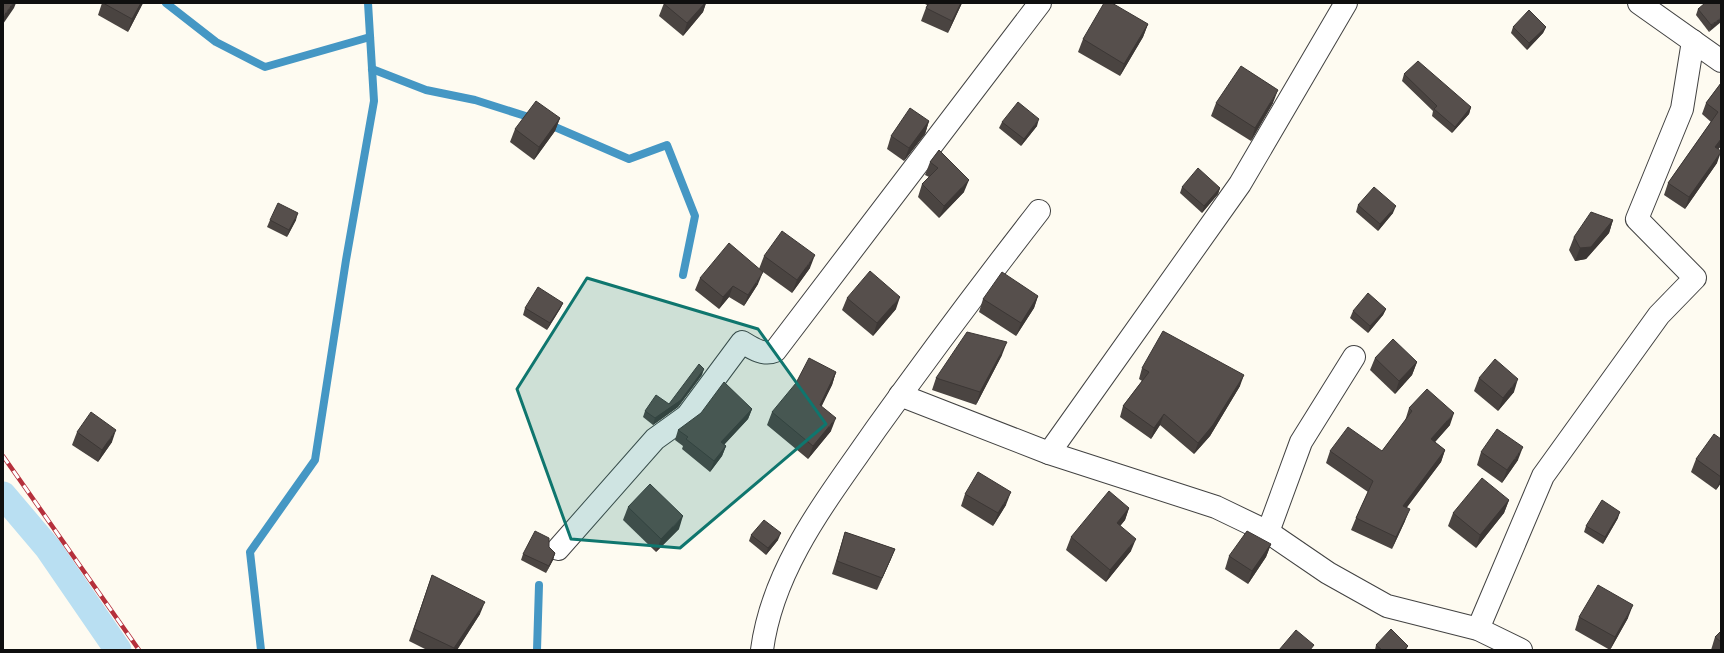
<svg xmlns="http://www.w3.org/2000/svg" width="1724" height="653" font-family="Lora,serif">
<rect width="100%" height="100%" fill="#fefbf1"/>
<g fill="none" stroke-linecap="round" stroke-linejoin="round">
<g stroke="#4597c4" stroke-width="8">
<polyline points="166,3 216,42 265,67 370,37"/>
<polyline points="372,69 426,90 475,100 535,119"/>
<polyline points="548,124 629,159 667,145 695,216 683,275"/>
<polyline points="261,650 250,552 315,460 346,260 374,101 368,3"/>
<polyline points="537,650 539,585"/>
</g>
<polyline stroke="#b9dff2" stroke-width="27" points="3,495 48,548 118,650"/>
<defs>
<g id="minor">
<polyline points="1639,3 1721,61"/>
<polyline points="900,395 1049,453 1240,184 1346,3"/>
<polyline points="1049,453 1216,507 1268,532 1328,573 1387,606 1478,629 1521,650"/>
<polyline points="1268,532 1301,442 1354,357"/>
<path d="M 558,549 L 655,439 L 687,416 L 742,342 C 752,348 763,356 775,351 L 1040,3"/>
<polyline points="1478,629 1543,476 1659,315 1695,278 1637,219 1682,109 1693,41"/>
<path d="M 762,650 C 773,566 829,497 876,429 C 929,355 983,283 1039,211"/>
</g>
</defs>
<use href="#minor" stroke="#424242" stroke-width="24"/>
<use href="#minor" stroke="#fff" stroke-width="22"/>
<defs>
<polyline id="rail" points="3,456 139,650"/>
</defs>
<use href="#rail" stroke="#b5303c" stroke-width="4.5"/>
<use href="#rail" stroke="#fff" stroke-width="3" stroke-dasharray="9" stroke-linecap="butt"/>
</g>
<g fill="#4a4441">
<polygon points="102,3 143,3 128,32 98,15"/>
<polygon points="664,3 706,3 703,12 683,36 659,16"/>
<polygon points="923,3 962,3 948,33 921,21 927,5"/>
<polygon points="1721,3 1709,32 1696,15 1698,9"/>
<polygon points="1148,24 1143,37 1120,76 1078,52 1083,39"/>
<polygon points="1513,27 1546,27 1543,33 1527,50 1511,33"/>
<polygon points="1404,74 1471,107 1469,114 1452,133 1432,116 1433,111 1402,81"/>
<polygon points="1721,83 1721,146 1718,149 1717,163 1685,209 1664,195 1668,183 1711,122 1702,114 1706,103"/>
<polygon points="1216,103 1273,103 1251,141 1211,116"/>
<polygon points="560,118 555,131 534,160 510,142 515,129"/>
<polygon points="929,121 925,134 904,161 887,149 891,136"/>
<polygon points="1002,122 1037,126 1021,146 999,128"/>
<polygon points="939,150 964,192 939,218 918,197 922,184 929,177 925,175 930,162"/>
<polygon points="1182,187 1220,188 1218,194 1202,213 1180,193"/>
<polygon points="1358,205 1393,213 1378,231 1356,212"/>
<polygon points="270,220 296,220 287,237 267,227"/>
<polygon points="1613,220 1609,233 1586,259 1575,261 1569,250 1574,237"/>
<polygon points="764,256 810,268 792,293 759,269"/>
<polygon points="700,278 758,284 744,306 729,297 719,309 695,290"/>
<polygon points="1038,296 1034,308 1016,336 979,312 983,299"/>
<polygon points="847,298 896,309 873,336 842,310"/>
<polygon points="563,303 560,309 547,330 523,315 525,308"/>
<polygon points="1386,309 1383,315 1368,333 1350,318 1353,311"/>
<polygon points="1002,355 976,405 932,390 936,378"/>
<polygon points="1375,358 1417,362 1412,375 1395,394 1370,370"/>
<polygon points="1142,368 1240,386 1210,436 1194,454 1160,425 1151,439 1120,417 1123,406 1142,381 1139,379"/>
<polygon points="836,372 832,385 821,406 831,431 808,459 767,425 772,412"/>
<polygon points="702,375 678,407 653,425 643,417 645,411 669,404"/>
<polygon points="1479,378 1514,392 1498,411 1474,391"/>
<polygon points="1409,408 1450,425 1435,442 1445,450 1441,462 1406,508 1405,521 1392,549 1351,530 1356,518 1368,492 1326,463 1330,451 1382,451 1405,421"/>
<polygon points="752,409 748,419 724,445 726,446 722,456 710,472 682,449 683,446 675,440 678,430"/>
<polygon points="77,432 112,442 98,462 72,445"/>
<polygon points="1721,439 1721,483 1716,490 1691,472 1696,459"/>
<polygon points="1481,452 1518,460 1502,483 1477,465"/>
<polygon points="965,494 1006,505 993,526 961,506"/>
<polygon points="1509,500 1504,513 1476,548 1448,526 1453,513"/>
<polygon points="628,507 679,529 656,552 623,520"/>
<polygon points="1129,508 1125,520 1120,526 1131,551 1106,582 1066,550 1071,537"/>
<polygon points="1618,518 1603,544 1584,532 1586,526"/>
<polygon points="845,532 895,549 890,561 877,590 832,574 841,545"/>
<polygon points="751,535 778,540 766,555 749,541"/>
<polygon points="1271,544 1266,557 1248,584 1225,569 1229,556"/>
<polygon points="549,547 555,553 553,560 546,573 521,560 523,554"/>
<polygon points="432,575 480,614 457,650 427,650 409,641"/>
<polygon points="1579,617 1628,618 1610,650 1575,630"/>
<polygon points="1721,631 1721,650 1711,650 1715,637"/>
<polygon points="1376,645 1408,646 1406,650 1375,650"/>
</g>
<g fill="#3c3735">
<polygon points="13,3 16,3 14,8 3,24 3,17"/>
<polygon points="141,3 143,3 128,32 132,19"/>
<polygon points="705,3 706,3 703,12 683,36 687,23"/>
<polygon points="961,3 962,3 948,33 952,21"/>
<polygon points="1721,18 1721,22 1709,32 1711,25"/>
<polygon points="1148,24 1143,37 1120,76 1124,64"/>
<polygon points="1546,27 1543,33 1527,50 1529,43"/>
<polygon points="1278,90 1273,103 1251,141 1255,128"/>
<polygon points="1471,107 1469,114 1452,133 1455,127"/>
<polygon points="560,118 555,131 534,160 539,147"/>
<polygon points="1039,119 1037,126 1021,146 1024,139"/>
<polygon points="929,121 925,134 904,161 909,148"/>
<polygon points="1721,139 1721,146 1711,159 1715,147"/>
<polygon points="1721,152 1717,163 1685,209 1689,197"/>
<polygon points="969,180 964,192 939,218 944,206"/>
<polygon points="1220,188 1218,194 1202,213 1204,206"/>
<polygon points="1396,206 1393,213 1378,231 1380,224"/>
<polygon points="298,213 296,220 287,237 289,230"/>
<polygon points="1613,220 1609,233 1586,259 1575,261 1580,248"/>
<polygon points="815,255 810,268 792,293 797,280"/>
<polygon points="763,272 758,284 744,306 748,295"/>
<polygon points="733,286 729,297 719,309 723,297"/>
<polygon points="1038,296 1034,308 1016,336 1021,323"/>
<polygon points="900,297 896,309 873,336 877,323"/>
<polygon points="563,303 560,309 547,330 550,323"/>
<polygon points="1386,309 1383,315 1368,333 1370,326"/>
<polygon points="1007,342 1002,355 976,405 980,392"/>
<polygon points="1417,362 1412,375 1395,394 1399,381"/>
<polygon points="704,369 702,375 678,407 653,425 655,418"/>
<polygon points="836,372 832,385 816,418 820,405"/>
<polygon points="1244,375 1240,386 1210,436 1194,454 1198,443"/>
<polygon points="1518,379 1514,392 1498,411 1503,398"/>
<polygon points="752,409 748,419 717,452 721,442"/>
<polygon points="1454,413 1450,425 1427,451 1431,439"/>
<polygon points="1164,414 1160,425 1151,439 1154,428"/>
<polygon points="836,418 831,431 808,459 813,446"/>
<polygon points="116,430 112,442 98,462 102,450"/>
<polygon points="726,446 722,456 710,472 714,461"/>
<polygon points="1523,447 1518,460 1502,483 1507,470"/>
<polygon points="1445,450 1441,462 1399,518 1403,506"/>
<polygon points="1721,477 1721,483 1716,490"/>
<polygon points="1011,492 1006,505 993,526 998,513"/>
<polygon points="1509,500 1504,513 1476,548 1480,535"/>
<polygon points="1129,508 1125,520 1112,536 1117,523"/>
<polygon points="1410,509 1405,521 1392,549 1396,537"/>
<polygon points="1620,512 1618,518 1603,544 1605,537"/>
<polygon points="683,516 679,529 656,552 661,539"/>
<polygon points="781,533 778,540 766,555 768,548"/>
<polygon points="1136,539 1131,551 1106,582 1110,570"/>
<polygon points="1271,544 1266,557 1248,584 1252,571"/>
<polygon points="895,549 890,561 877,590 882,578"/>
<polygon points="555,553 553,560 546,573 549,566"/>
<polygon points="485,602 480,614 457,650 453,650"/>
<polygon points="1633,605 1628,618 1610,650 1615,637"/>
</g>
<g fill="#564f4c" stroke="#3c3735">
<polygon points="3,3 13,3 3,17"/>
<polygon points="103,3 141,3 132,19"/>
<polygon points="663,3 705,3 687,23"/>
<polygon points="929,3 961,3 952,21 926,8"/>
<polygon points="1104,3 1112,3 1148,24 1124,64 1083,39"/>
<polygon points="1705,3 1721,3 1721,18 1711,25 1698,9"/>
<polygon points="1529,10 1546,27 1529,43 1513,27"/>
<polygon points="1418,61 1471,107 1455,127 1434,109 1437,106 1404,74"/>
<polygon points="1241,66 1278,90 1255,128 1216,103"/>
<polygon points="1721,83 1721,139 1715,147 1721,151 1721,152 1689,197 1668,183 1718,112 1706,103"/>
<polygon points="536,101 560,118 539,147 515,129"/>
<polygon points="1018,102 1039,119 1024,139 1002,122"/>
<polygon points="910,108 929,121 909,148 891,136"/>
<polygon points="939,150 969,180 944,206 922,184 938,168 930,162"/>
<polygon points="1198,168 1220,188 1204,206 1182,187"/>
<polygon points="1374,187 1396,206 1380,224 1358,205"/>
<polygon points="278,203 298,213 289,230 270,220"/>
<polygon points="1591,212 1613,220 1591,247 1580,248 1574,237"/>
<polygon points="782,231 815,255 797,280 764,256"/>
<polygon points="729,243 763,272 748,295 733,286 723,297 700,278"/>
<polygon points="870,271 900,297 877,323 847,298"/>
<polygon points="1002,272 1038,296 1021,323 983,299"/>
<polygon points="538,287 563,303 550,323 525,308"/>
<polygon points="1368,293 1386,309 1370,326 1353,311"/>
<polygon points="1163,331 1244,375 1213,425 1198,443 1164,414 1154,428 1123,406 1149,372 1142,368"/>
<polygon points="967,332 1007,342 980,392 936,378"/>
<polygon points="1393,339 1417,362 1399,381 1375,358"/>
<polygon points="809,358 836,372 820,405 836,418 813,446 772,412 796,383"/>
<polygon points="1495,359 1518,379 1503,398 1479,378"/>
<polygon points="699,364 704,369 681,400 655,418 645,411 656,395 669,404"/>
<polygon points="724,382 752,409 721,442 726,446 714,461 686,439 688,437 678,430 701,413"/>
<polygon points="1427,389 1454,413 1431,439 1445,450 1403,506 1410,509 1396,537 1356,518 1373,481 1330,451 1348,427 1382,451 1412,411 1409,408"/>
<polygon points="91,412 116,430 102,450 77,432"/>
<polygon points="1497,429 1523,447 1507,470 1481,452"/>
<polygon points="1714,434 1721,439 1721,477 1696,459"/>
<polygon points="978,472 1011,492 998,513 965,494"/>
<polygon points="1482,478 1509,500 1480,535 1453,513"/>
<polygon points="650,484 683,516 661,539 628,507"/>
<polygon points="1109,491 1129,508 1117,523 1136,539 1110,570 1071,537"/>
<polygon points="1602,500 1620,512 1605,537 1586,526"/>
<polygon points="764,520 781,533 768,548 751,535"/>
<polygon points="535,531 549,538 549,547 555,553 549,566 523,554"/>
<polygon points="1247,531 1271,544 1252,571 1229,556"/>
<polygon points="845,532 895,549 882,578 837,561"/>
<polygon points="432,575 485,602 454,648 414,629"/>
<polygon points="1598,585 1633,605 1615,637 1579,617"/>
<polygon points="1391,629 1408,646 1404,650 1382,650 1376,645"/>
<polygon points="1296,630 1314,645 1310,650 1279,650"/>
<polygon points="1721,631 1721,642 1715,637"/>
</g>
<path fill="#0f766e" fill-opacity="0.2" stroke="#0f766e" stroke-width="3" stroke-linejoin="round" d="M 587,278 L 758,329 L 826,424 L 680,548 L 571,539 L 517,389 Z"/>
<rect width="1724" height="653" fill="none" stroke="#0f0f0f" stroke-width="8"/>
</svg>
